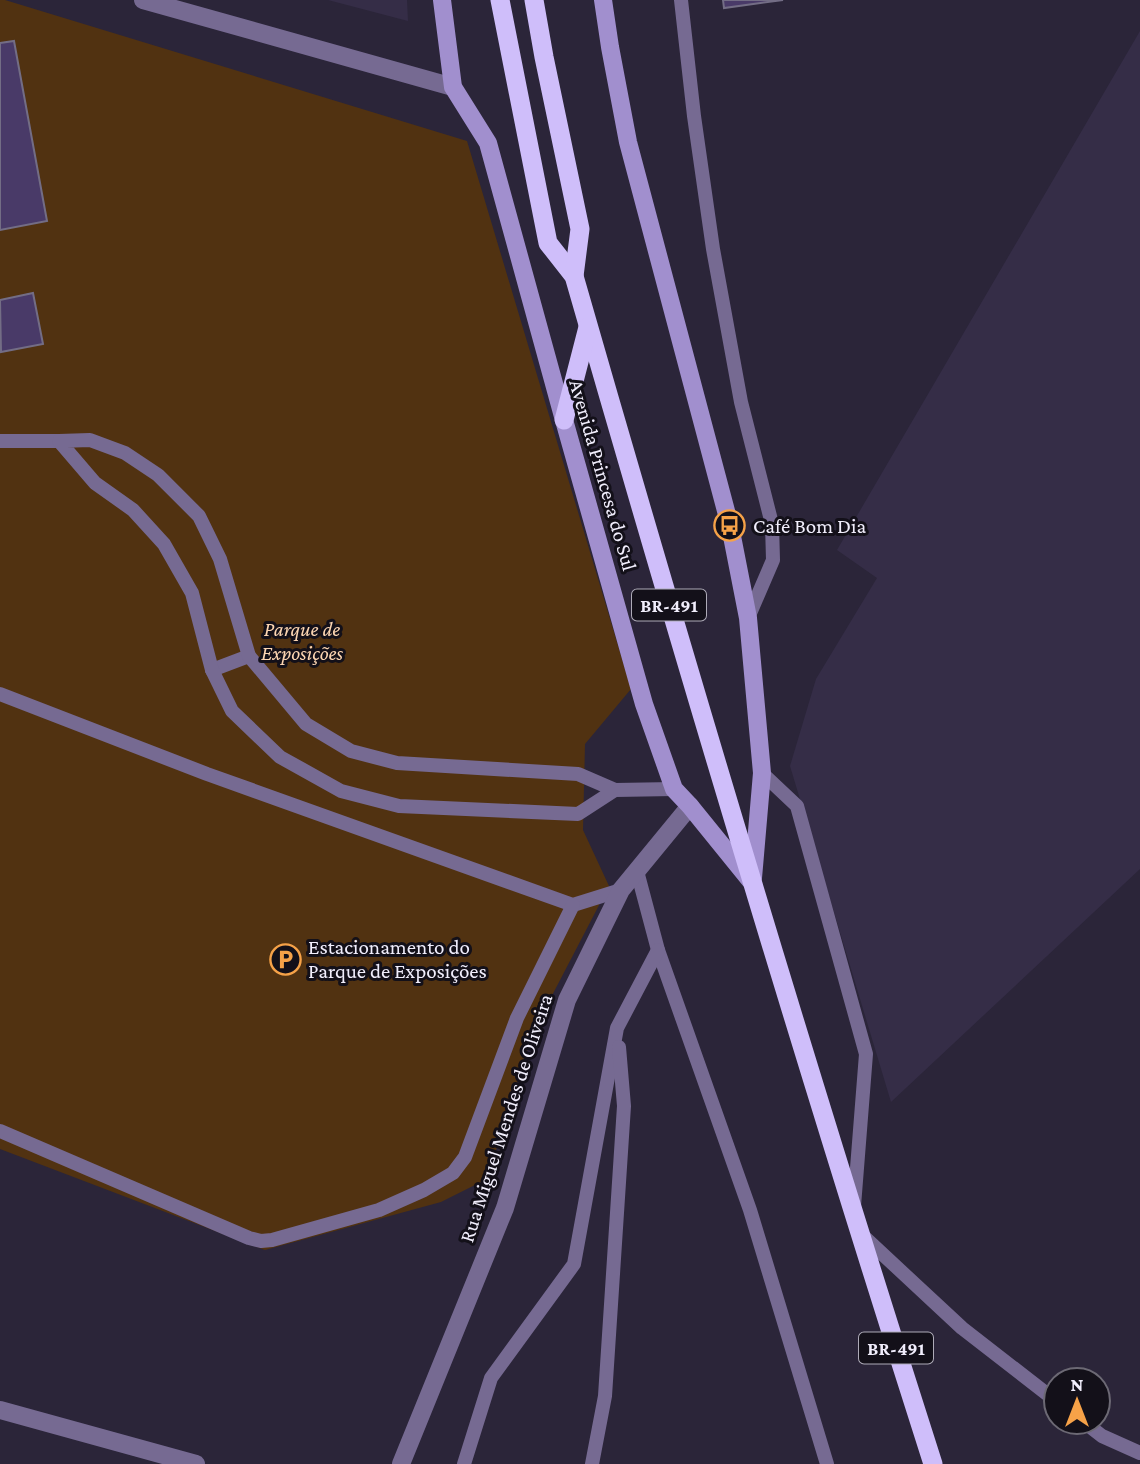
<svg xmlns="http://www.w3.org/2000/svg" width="1140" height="1464" font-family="'Crimson Pro',serif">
<rect width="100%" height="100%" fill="#2b2539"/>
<g fill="#352d47">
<polygon points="328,0 407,0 408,21"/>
<polygon points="1140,31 1140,869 891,1102 790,766 816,679 877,578 837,550"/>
</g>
<polygon fill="#513211" points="0,0 5,0 467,141 631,689 585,744 583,830 609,886 533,1032 487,1179 441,1202 265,1250 0,1149"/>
<g fill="#493a68" stroke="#736d85" stroke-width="2">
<polygon points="723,0 783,0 724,8"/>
<polygon points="14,41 47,221 0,230 0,43"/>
<polygon points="33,293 43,344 1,352 0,300"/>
</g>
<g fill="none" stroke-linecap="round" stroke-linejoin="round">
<g stroke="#766a92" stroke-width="14">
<polyline points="681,0 694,116 713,249 741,402 772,524 773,560 748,618"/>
<polyline points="0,441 59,441"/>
<polyline points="212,670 249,656"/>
<polyline points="0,694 207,774 573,905 621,890"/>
<polyline points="762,773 797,806 866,1054 854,1206"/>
<polyline points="615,790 578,814 399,806 341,791 280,757 232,711 212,670 192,593 164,544 133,510 95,483 59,441 90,440 125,453 158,475 199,516 220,559 249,656 306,724 351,751 397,763 578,774 615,790 674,789"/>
<polyline points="637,871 658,950 750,1210 827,1464"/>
<polyline points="0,1131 249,1238 261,1241 272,1240 379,1210 424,1190 453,1173 465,1157 517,1018 573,905"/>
<polyline points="862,1235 962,1328 1056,1401"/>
<polyline points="1084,1422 1102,1436 1140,1453"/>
<polyline points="464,1464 491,1378 574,1264 617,1028 658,950"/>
<polyline points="592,1464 605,1396 624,1106 619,1047"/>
</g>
<polyline stroke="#766a92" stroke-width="18" points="143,0 453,87"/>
<g stroke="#766a92" stroke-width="18">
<polyline points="0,1410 196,1464"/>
<polyline points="401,1464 505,1208 567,1000 621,890 690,806"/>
</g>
<g stroke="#a18fce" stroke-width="18">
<polyline points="442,0 453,87 488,143 564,420 644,704 674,789 690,806 750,880"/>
<polyline points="603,0 610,47 628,142 730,526 748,618 762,773 753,878"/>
</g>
<g stroke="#cfbefa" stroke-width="19">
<path d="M 500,0 L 548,243 L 574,276 C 688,673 807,1070 933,1464"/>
<polyline points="534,0 544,57 580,229 574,276"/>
<polyline points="564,420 588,327"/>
</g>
</g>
<defs>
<symbol id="bus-ring" viewBox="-11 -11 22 22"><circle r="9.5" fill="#131019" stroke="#f6a248" stroke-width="1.5"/><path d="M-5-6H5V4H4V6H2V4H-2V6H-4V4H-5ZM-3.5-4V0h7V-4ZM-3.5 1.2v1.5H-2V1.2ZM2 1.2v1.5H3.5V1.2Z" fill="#f6a248"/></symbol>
<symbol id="parking-ring" viewBox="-11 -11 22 22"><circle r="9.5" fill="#131019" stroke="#f6a248" stroke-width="1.5"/><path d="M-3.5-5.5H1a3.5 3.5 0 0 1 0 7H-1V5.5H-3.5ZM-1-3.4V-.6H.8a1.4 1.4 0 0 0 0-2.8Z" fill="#f6a248"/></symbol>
</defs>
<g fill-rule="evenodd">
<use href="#bus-ring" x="712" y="508" width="35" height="35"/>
<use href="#parking-ring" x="268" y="942" width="35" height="35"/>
</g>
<g text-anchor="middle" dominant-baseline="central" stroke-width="6" stroke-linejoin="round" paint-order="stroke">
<g fill="#131019" stroke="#aeabb8" stroke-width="2">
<rect x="632" y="589.5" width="74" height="31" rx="5"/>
<rect x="859" y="1332.5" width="74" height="31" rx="5"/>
</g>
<g font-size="19" font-weight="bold" fill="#f1eefc">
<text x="669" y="605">BR-491</text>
<text x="896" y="1348">BR-491</text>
</g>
<g font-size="21" fill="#f1eefc" stroke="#131019">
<text transform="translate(603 475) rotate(74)">Avenida Princesa do Sul</text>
<text transform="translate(506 1118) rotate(-72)">Rua Miguel Mendes de Oliveira</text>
</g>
<g font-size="21" fill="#f1eefc" stroke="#131019" text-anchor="start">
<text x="753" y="526">Café Bom Dia</text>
<text x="308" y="947">Estacionamento do<tspan x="308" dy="24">Parque de Exposições</tspan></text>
</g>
<g font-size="21" font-style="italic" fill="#fdd6b2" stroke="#131019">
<text x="302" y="629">Parque de<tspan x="302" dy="24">Exposições</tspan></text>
</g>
</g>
<g transform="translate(1077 1401)"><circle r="33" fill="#131019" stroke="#6c6974" stroke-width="2"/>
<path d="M0-5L12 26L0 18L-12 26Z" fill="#f6a248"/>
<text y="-10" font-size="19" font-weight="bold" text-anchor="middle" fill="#f1eefc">N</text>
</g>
</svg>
